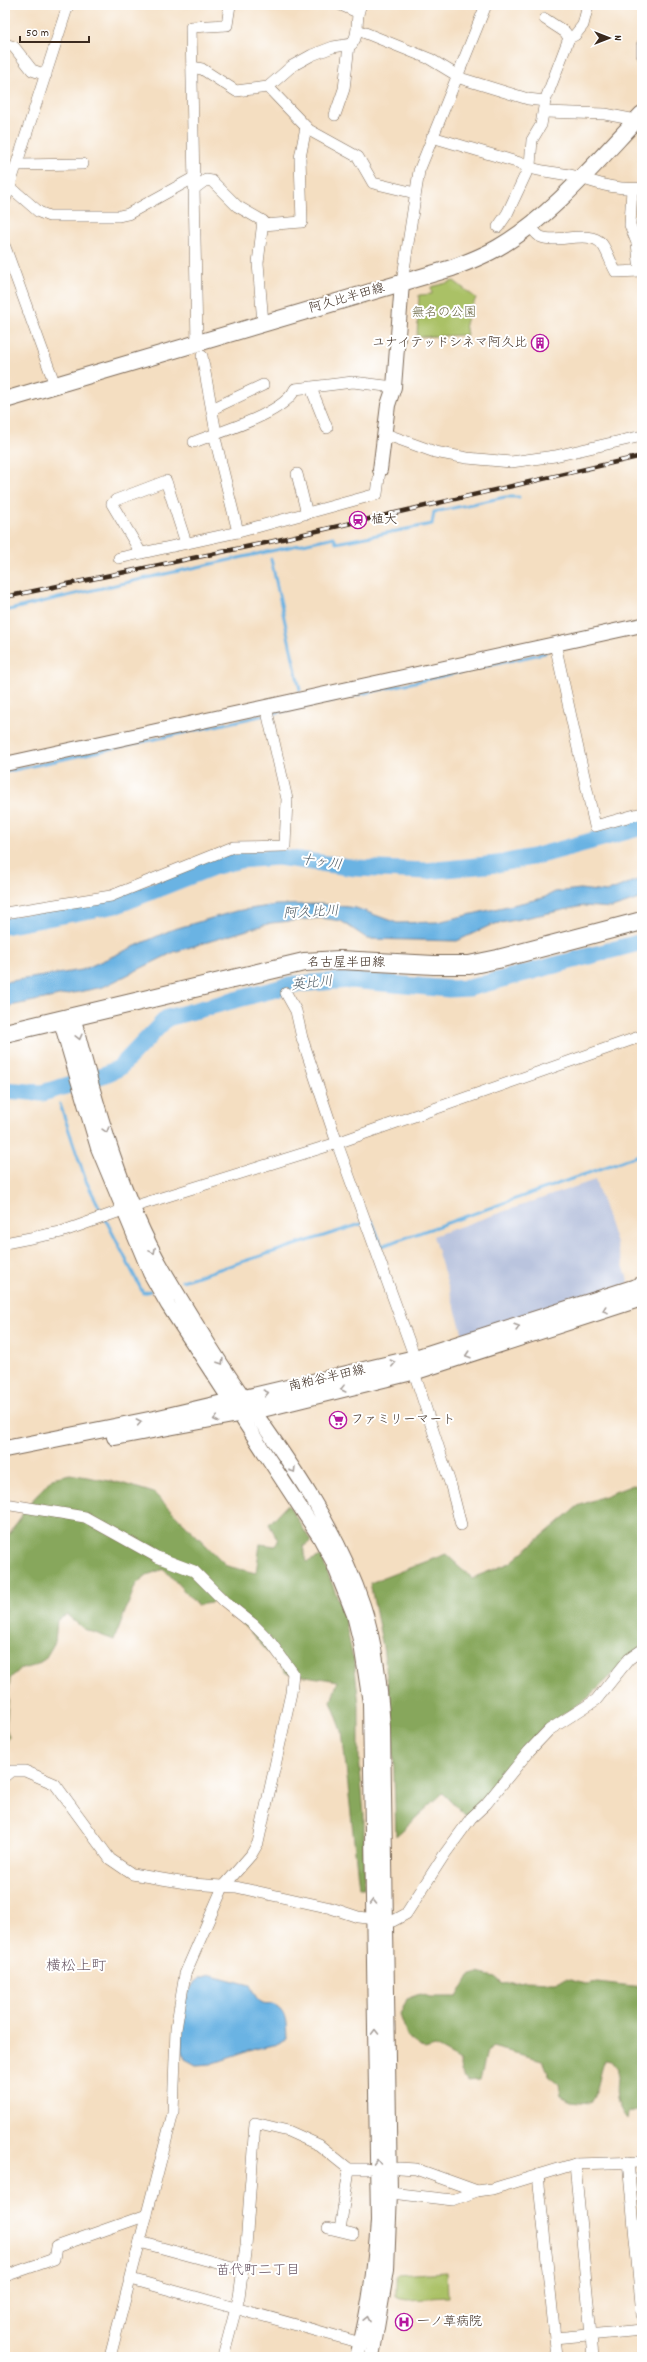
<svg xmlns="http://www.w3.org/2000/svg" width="647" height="2362" font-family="Dekko,'Klee One',sans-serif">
<rect width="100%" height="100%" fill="#fff"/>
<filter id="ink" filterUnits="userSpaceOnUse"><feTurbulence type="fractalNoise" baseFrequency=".025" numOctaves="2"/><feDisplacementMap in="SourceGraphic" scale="8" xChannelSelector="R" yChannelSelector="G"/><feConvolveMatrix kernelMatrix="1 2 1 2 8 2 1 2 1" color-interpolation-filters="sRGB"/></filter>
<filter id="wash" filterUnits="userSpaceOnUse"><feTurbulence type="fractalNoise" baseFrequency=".012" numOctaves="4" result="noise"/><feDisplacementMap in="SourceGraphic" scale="16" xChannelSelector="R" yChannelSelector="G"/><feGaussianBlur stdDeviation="0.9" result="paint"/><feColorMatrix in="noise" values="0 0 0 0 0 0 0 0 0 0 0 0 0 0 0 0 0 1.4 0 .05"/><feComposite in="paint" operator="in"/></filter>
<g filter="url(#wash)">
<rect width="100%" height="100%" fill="#f4dec1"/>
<polygon fill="#bac4de" points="595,1180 629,1283 464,1338 433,1236"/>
<g fill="#aac166" stroke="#727642">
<polygon points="454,281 476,298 465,323 467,335 417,337 419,295 432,294 431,287"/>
<polygon points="447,2272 448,2297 407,2299 396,2297 396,2275"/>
</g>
<g fill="#87a75b" stroke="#61683c">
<polygon points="70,1474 121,1483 154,1493 227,1566 256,1573 260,1544 276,1546 278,1540 269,1524 288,1504 311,1541 303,1547 307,1562 321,1556 343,1611 355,1668 359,1706 359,1757 364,1815 364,1888 359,1888 342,1731 331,1701 338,1681 286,1673 218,1595 211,1603 197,1605 164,1569 147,1575 136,1584 114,1640 84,1629 67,1615 57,1620 55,1642 45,1659 34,1666 18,1670 10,1679 6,1728 9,1737 5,1745 5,1541 29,1504 52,1478"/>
<polygon points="633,1485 642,1487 642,1646 588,1698 540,1730 467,1817 443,1793 396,1836 392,1716 383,1647 370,1583 446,1554 472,1578 510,1563 578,1506"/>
<path d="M 478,1973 L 495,1977 L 503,1984 L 525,1981 L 554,1982 L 566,1979 L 586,1984 L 597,1982 L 642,1987 L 642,2110 L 636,2110 L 628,2113 L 627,2119 C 613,2101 616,2090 618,2069 L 612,2061 L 605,2060 C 599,2074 599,2091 590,2103 L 571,2101 L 561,2096 L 559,2084 L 548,2075 L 542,2060 L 492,2047 L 486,2055 L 480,2080 L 467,2081 L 461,2071 L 459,2060 L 435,2047 L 425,2050 L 408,2038 L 400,2015 L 407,1999 L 421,1994 L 430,1997 L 457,1997 L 469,1976 Z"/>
</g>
<g fill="#6bb3e3" stroke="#536e80">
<polygon points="642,878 642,898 612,908 583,906 491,925 457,941 368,939 341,921 321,918 271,923 174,952 103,987 5,1007 5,982 82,970 171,930 236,911 276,905 323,904 356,908 397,923 437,922 543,898 555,892 580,889 606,892"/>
<path d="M 211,1975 L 250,1985 C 253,1991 256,2000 263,2003 C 265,2004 269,2003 272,2004 C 288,2009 286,2026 287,2039 L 280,2044 L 259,2048 L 211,2064 L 196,2065 L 185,2059 C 177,2040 181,1995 197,1980 C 200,1977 207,1976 211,1975 Z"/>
</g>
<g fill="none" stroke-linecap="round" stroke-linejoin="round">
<g stroke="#6bb3e3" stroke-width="3">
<polyline points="271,559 300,690"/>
<path d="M 5,611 C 114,583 225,562 334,537 L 336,543 L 432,524 L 434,512 L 505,497 L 519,497"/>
<polyline points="271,714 545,653"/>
<polyline points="5,772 265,715"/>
<polyline points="60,1104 86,1181 143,1293 150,1291"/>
<polyline points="372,1221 382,1246 642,1154"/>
<polyline points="182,1281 361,1224"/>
</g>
<g stroke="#6bb3e3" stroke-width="17">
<polyline points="5,926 117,905 213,867 240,860 278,857 356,868 426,871 497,864 537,856 642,827"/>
<polyline points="5,1090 42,1093 106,1074 119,1068 167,1018 295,984 350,980 449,989 469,988 642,942"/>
</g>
</g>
</g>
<g filter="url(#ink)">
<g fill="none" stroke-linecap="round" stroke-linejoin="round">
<defs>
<g id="minor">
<polyline points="341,5 357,12"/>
<polyline points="545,19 565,32 569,38"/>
<polyline points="358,30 430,59 463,79 528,99 545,101"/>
<polyline points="5,44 14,47 32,70 46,75"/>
<polyline points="642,45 642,55"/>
<path d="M 192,67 L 202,69 L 236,91 L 268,87 L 292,66 L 312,55 L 333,47 L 352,44 C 361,32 354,18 361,5"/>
<polyline points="268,87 309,130 358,157 373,183 415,193"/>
<polyline points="545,112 605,114 636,120"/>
<polyline points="335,115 344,89 349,45"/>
<path d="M 432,137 L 520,163 C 538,174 561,171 581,178 C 602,185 619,190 642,188"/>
<polyline points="17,165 83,164"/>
<polyline points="9,186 39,212 49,216 119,216 128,214 195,177"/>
<polyline points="195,188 206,180 212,181 237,206 263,221 258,263 263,323"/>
<polyline points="5,200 68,5"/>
<polyline points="263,225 302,222 300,158 306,127"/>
<path d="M 530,225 C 533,229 536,235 541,237 C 557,244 590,229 602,244 C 608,252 611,264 616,272 L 640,271 L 637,243 L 630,225 L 632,189"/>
<polyline points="498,227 507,214 530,165 532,140 541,125 545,101 569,38 575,35 583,25 588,5"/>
<polyline points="5,247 55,385"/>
<polyline points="402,283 419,171 486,5"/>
<polyline points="197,344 191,27 227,25 230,5"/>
<polyline points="202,356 216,433"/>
<polyline points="311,388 327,428"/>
<polyline points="212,409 263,385"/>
<polyline points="214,434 238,532"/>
<polyline points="385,434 435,452 467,458 511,462 555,456 642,436"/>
<path d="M 194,442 C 219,432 284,414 295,389 L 353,382 L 394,387"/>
<polyline points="297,474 307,514"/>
<polyline points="141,553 112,504 116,500 166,481 186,543"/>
<polyline points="119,558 238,532 377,494 380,470"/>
<polyline points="555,644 595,826 642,813"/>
<polyline points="5,913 111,896 233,847 285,846 287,799 266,707"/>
<polyline points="286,993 296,1011 302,1038 337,1143 415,1358"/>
<polyline points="5,1243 61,1232 123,1210 337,1143 642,1036"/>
<polyline points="414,1372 451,1486 461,1525"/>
<polyline points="5,1504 85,1517 157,1557 194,1571 224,1601 253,1624 269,1640 293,1673 291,1693 258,1843 251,1855 223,1887 185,1974 176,2029 173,2113 110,2357"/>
<polyline points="5,1776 11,1771 25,1771 55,1784 110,1859 132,1874 192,1884 236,1887 331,1908 358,1917 393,1921 406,1914 444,1855 471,1818 486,1804 529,1751 549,1730 596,1700 629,1659 642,1650"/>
<polyline points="628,2162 642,2315"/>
<polyline points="575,2164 593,2357"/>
<polyline points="399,2168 416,2169 477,2191"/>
<polyline points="538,2175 557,2357"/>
<polyline points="382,2192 453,2200 477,2191 492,2189 575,2164 642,2162"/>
<polyline points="328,2228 353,2234"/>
<polyline points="340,2230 349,2169"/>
<polyline points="140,2242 243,2270"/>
<polyline points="5,2276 54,2259 56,2247 147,2215"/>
<polyline points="131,2279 361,2343"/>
<polyline points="555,2338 642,2330"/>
<polyline points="223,2357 239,2297 246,2246 255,2123 288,2131 319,2145 349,2169 367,2169"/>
</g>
<g id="tertiary">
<polyline points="380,470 388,405 394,387 402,283"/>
<polyline points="5,764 642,625"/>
<path d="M 357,2357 C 369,2312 375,2268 378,2221 L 370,1703 L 361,1644 L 354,1615 L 332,1560 L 319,1536 L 168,1305 L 150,1273 L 98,1148 L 63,1029 L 67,1017 L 76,1027 C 97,1108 122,1199 164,1271 C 189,1313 217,1360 245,1399 C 291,1463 338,1530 363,1605 C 376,1644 380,1686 383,1727 L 390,2192 L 387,2269 L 372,2357"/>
</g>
<g id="secondary">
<path d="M 5,400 L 452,268 C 468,262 484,256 499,247 C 551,217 601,157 642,114"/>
<polyline points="115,1437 254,1411 420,1370 642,1298"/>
<polyline points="5,1449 159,1418 415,1358 642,1285"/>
</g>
<polyline id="primary" points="5,1033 304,962 340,960 434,965 469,965 498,959 642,921"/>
</defs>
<use href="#minor" stroke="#7c6957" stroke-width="12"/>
<use href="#tertiary" stroke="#7c6957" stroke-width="16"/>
<use href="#secondary" stroke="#7c6957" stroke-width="18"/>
<use href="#primary" stroke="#7c6957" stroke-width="20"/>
<use href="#minor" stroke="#fff" stroke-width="11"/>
<use href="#tertiary" stroke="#fff" stroke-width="14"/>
<use href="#secondary" stroke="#fff" stroke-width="16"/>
<use href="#primary" stroke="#fff" stroke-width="18"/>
<defs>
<polyline id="rail" points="5,597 265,543 642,456"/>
</defs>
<use href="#rail" stroke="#3b2a1e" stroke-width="4.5"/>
<use href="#rail" stroke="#fff" stroke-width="3" stroke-dasharray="9" stroke-linecap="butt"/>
</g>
<defs><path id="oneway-chevron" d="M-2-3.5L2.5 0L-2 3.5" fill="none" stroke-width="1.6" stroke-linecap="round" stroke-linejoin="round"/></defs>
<g stroke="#a79f9a">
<use href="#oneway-chevron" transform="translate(79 1037) rotate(76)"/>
<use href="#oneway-chevron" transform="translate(106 1130) rotate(73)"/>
<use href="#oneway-chevron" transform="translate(153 1251) rotate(62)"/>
<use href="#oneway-chevron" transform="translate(605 1310) rotate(161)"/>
<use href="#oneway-chevron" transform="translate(517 1327) rotate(-17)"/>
<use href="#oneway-chevron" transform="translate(468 1355) rotate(162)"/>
<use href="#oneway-chevron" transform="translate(221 1362) rotate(58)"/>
<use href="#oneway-chevron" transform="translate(393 1363) rotate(-13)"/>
<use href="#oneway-chevron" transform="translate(343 1389) rotate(166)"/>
<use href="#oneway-chevron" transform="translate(266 1393) rotate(-13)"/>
<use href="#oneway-chevron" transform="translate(216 1419) rotate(168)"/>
<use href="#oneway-chevron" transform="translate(139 1422) rotate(-11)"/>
<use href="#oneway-chevron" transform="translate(293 1470) rotate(58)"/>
<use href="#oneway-chevron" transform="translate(373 1902) rotate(-91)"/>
<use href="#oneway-chevron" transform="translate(375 2032) rotate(-91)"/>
<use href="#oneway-chevron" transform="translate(377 2162) rotate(-91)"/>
<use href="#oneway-chevron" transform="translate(367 2319) rotate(-78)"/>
</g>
</g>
<defs>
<symbol id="building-ring" viewBox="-11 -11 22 22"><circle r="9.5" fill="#fff" stroke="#b5179e" stroke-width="1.5"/><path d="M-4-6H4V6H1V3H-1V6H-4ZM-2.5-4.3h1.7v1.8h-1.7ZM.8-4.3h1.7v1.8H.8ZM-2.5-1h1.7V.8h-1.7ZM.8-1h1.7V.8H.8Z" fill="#b5179e"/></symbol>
<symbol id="station-ring" viewBox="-11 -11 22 22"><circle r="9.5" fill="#fff" stroke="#b5179e" stroke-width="1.5"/><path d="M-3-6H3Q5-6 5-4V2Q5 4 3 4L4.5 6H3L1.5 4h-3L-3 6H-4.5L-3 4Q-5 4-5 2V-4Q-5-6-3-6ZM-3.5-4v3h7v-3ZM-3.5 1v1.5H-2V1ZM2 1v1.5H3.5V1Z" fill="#b5179e"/></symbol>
<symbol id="supermarket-ring" viewBox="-11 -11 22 22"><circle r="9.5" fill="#fff" stroke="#b5179e" stroke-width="1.5"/><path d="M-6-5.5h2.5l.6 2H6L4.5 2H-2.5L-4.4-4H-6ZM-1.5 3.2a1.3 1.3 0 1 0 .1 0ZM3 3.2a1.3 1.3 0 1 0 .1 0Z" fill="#b5179e"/></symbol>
<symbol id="hospital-ring" viewBox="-11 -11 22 22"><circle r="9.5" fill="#fff" stroke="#b5179e" stroke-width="1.5"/><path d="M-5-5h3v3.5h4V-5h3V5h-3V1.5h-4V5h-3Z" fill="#b5179e"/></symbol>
</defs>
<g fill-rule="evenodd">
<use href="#building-ring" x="530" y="333" width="20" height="20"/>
<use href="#station-ring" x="348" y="510" width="20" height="20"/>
<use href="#supermarket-ring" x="328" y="1410" width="20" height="20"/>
<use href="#hospital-ring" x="394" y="2312" width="20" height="20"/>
</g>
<g text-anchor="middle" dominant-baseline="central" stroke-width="4" stroke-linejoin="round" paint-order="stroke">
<g font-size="13" fill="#3b2a1e" stroke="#fff">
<text transform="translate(347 299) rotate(-16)">阿久比半田線</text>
<text x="346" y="963">名古屋半田線</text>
<text transform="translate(327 1379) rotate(-13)">南粕谷半田線</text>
</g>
<g font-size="13" fill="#625f37" stroke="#fff">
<text x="444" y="313">無名の公園</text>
</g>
<g font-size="13" fill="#3b2a1e" stroke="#fff" text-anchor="start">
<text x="527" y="343" text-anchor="end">ユナイテッドシネマ阿久比</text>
<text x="371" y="520">植大</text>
<text x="351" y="1420">ファミリーマート</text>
<text x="417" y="2322">一ノ草病院</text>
</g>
<g font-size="14" font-style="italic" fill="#4c5a63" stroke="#fff">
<text transform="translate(321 863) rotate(8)">十ヶ川</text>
<text transform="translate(311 913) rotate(-3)">阿久比川</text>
<text transform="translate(312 984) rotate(-6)">英比川</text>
</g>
<g font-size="14" fill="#675462" stroke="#fff">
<text x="258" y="2271">苗代町二丁目</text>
</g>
<g font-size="15" fill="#675462" stroke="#fff">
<text x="76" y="1967">横松上町</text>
</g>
</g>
<rect width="647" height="2362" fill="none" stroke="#fff" stroke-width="20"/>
<g transform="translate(609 38) rotate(90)" stroke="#ffffff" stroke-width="3" paint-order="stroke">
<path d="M0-3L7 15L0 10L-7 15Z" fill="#3b2a1e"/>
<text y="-6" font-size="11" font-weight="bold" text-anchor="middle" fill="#3b2a1e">N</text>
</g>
<path d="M20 36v6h69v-6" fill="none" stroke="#3b2a1e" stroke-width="2"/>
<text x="26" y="36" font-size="12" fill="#3b2a1e" stroke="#ffffff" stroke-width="3" paint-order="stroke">50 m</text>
</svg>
